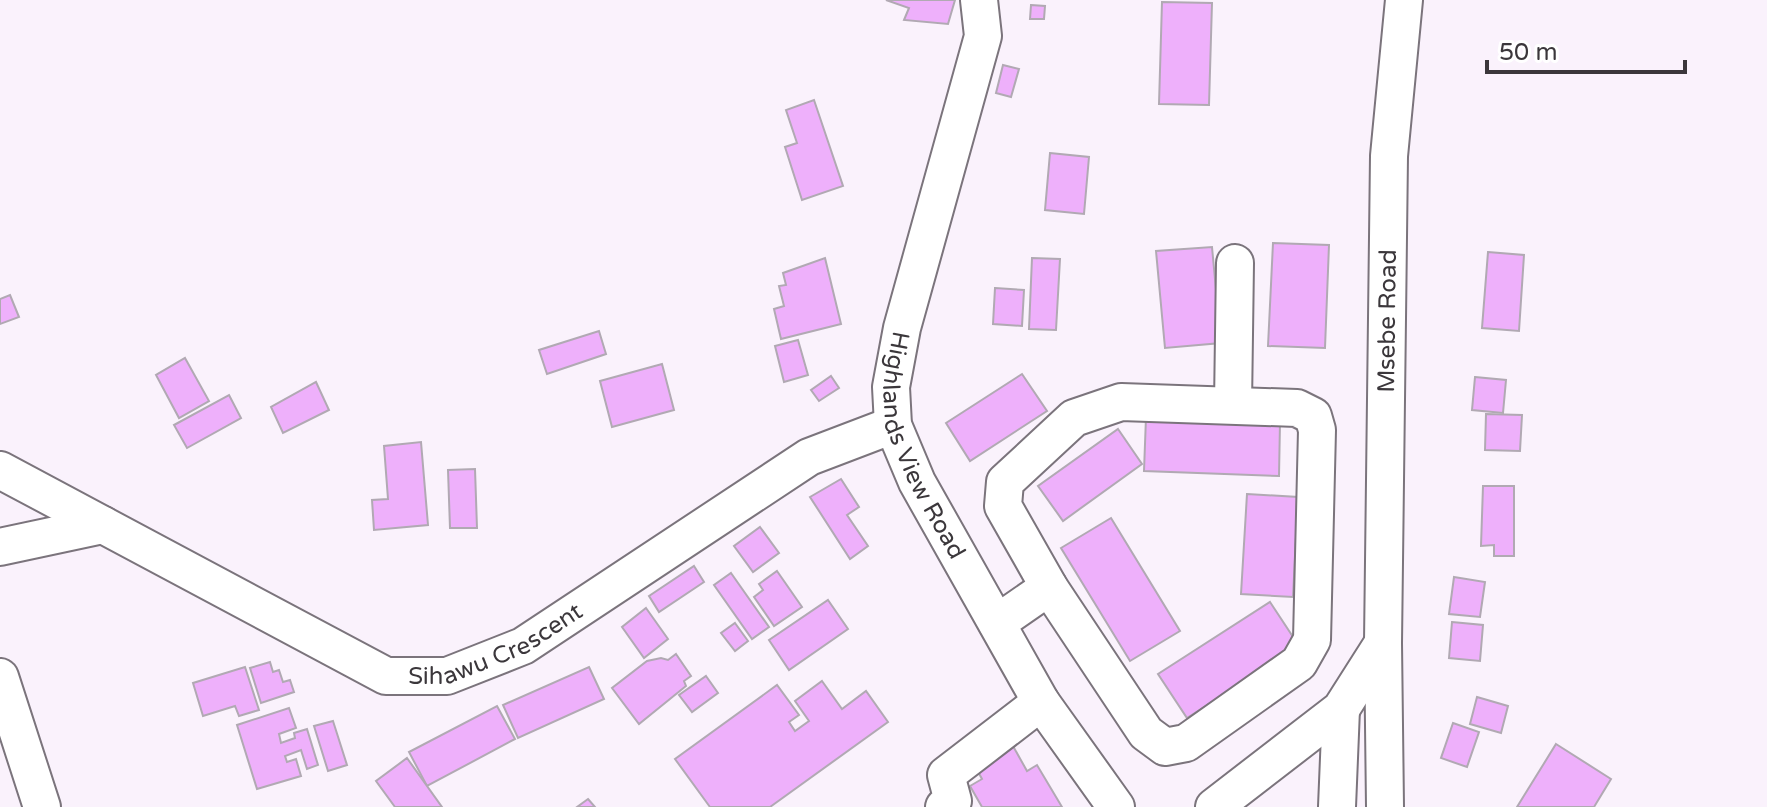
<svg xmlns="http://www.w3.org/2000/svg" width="1767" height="807" font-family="'Varela Round',sans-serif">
<rect width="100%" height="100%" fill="#faf2fc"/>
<g fill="#eeb0fb" stroke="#b1a9b3" stroke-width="2">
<polygon points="886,0 955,0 948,24 904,20 909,8"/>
<polygon points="1162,2 1212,3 1209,105 1159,104"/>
<polygon points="1031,5 1045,6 1044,19 1030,19"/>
<polygon points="1003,65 1019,69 1011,97 996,93"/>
<polygon points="814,100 843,186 802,200 785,147 797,143 786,110"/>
<polygon points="1050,153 1089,157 1084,214 1045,210"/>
<polygon points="1273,243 1329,245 1325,348 1268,346"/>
<polygon points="1212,247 1221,343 1165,348 1156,251"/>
<polygon points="1488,252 1524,255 1519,331 1482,328"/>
<polygon points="825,258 841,324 781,339 774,309 784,306 779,286 786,285 783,273"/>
<polygon points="1032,258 1060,259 1056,330 1029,329"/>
<polygon points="995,288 1024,290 1022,326 993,324"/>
<polygon points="10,295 19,317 0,324 0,299"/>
<polygon points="599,331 606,354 547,374 539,350"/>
<polygon points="798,340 808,375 784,382 775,346"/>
<polygon points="185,358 209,401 179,418 156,375"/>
<polygon points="662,364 674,410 612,427 600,381"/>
<polygon points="1022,374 1047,411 970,461 946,423"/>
<polygon points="831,376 839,388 819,401 811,390"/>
<polygon points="1475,377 1506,380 1503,413 1472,410"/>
<polygon points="316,382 329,410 283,433 271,407"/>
<polygon points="229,395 241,418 187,448 174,425"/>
<polygon points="1486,414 1522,415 1520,451 1485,450"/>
<polygon points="1146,417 1280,423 1279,476 1144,471"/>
<polygon points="1118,429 1142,464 1063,521 1038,486"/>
<polygon points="421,442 428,525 374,530 372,500 388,499 384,446"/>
<polygon points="475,469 477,528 450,528 448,470"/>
<polygon points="841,479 859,507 847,515 868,546 850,559 810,497"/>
<polygon points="1483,486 1514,486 1514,556 1494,556 1494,545 1481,546"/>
<polygon points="1247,494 1298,497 1293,597 1241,594"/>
<polygon points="1111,518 1180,631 1130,661 1061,548"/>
<polygon points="760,527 779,553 753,572 734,546"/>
<polygon points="694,566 704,582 659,612 649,596"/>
<polygon points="777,571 802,607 774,626 754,597 763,590 759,584"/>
<polygon points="731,573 769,627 752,639 714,585"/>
<polygon points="1454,577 1485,582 1480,617 1449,614"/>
<polygon points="828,600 848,629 789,670 769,640"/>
<polygon points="1270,602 1299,646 1187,718 1158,674"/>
<polygon points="646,608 668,639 644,658 622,627"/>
<polygon points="1452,622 1483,625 1480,661 1449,658"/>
<polygon points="735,623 748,641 735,651 721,633"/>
<polygon points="676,654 691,676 684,681 686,686 639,724 612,688 647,661 661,658 668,660"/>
<polygon points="270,662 273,672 279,670 283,682 290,680 294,692 261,703 250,668"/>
<polygon points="245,667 259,710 239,716 235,706 203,716 193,683"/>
<polygon points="589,667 604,699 518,738 503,705"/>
<polygon points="706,676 718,693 692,712 679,695"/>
<polygon points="822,681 842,709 866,691 888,722 770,807 710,807 675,759 777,685 799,715 789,722 795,731 809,721 795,701"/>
<polygon points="1477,697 1508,706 1501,733 1470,724"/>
<polygon points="497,706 515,739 427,786 409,752"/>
<polygon points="289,708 296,728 279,734 281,743 295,738 294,733 307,729 318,765 307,769 301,750 285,756 287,762 296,759 301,776 257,789 237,725"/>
<polygon points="333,721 347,765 328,771 314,726"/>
<polygon points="1453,723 1479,732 1467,767 1441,758"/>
<polygon points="1556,744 1611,779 1594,807 1517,807"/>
<polygon points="1013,746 1027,771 1037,765 1062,807 982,807 970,786 982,779 976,768"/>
<polygon points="407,758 442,807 395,807 376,781"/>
<polygon points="588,799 595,807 577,807"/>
</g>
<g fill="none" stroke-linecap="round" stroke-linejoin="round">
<defs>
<g id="minor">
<path id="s1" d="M 979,0 L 983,36 L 902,328 L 891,387 L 893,425 L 917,482 L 1041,702 L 1116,807"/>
<polygon points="1121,402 1297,408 1313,416 1317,430 1312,640 1299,663 1186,743 1165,747 1146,733 1049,587 1003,506 1005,482 1074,418"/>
<polyline points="1233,405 1235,263"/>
<path id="s2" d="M 0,470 L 386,676 L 447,676 L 523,646 L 809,457 L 893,425"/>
<polyline points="0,547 103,525"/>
<polyline points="997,623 1049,587"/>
<polyline points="0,677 42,807"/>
<polyline points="944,807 953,801 946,775 1041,702"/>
<polyline points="1214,807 1341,709 1383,643"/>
<polyline points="1337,807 1341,709"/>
<path id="s3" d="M 1385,807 L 1383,643 L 1389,156 L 1404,0"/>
</g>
</defs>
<use href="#minor" stroke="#7b747c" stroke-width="40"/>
<use href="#minor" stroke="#fff" stroke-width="36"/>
</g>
<g text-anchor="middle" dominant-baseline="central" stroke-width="8" stroke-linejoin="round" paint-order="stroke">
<g font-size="24" fill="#3b373b" stroke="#fff">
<text stroke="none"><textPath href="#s3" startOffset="486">Msebe Road</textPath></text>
<text stroke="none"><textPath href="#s1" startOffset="464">Highlands View Road</textPath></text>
<text stroke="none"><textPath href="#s2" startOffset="554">Sihawu Crescent</textPath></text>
</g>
</g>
<path d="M1487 60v12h198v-12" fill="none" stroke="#3b373b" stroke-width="4"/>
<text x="1499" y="60" font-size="24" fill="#3b373b" stroke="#ffffff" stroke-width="6" paint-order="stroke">50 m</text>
</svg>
